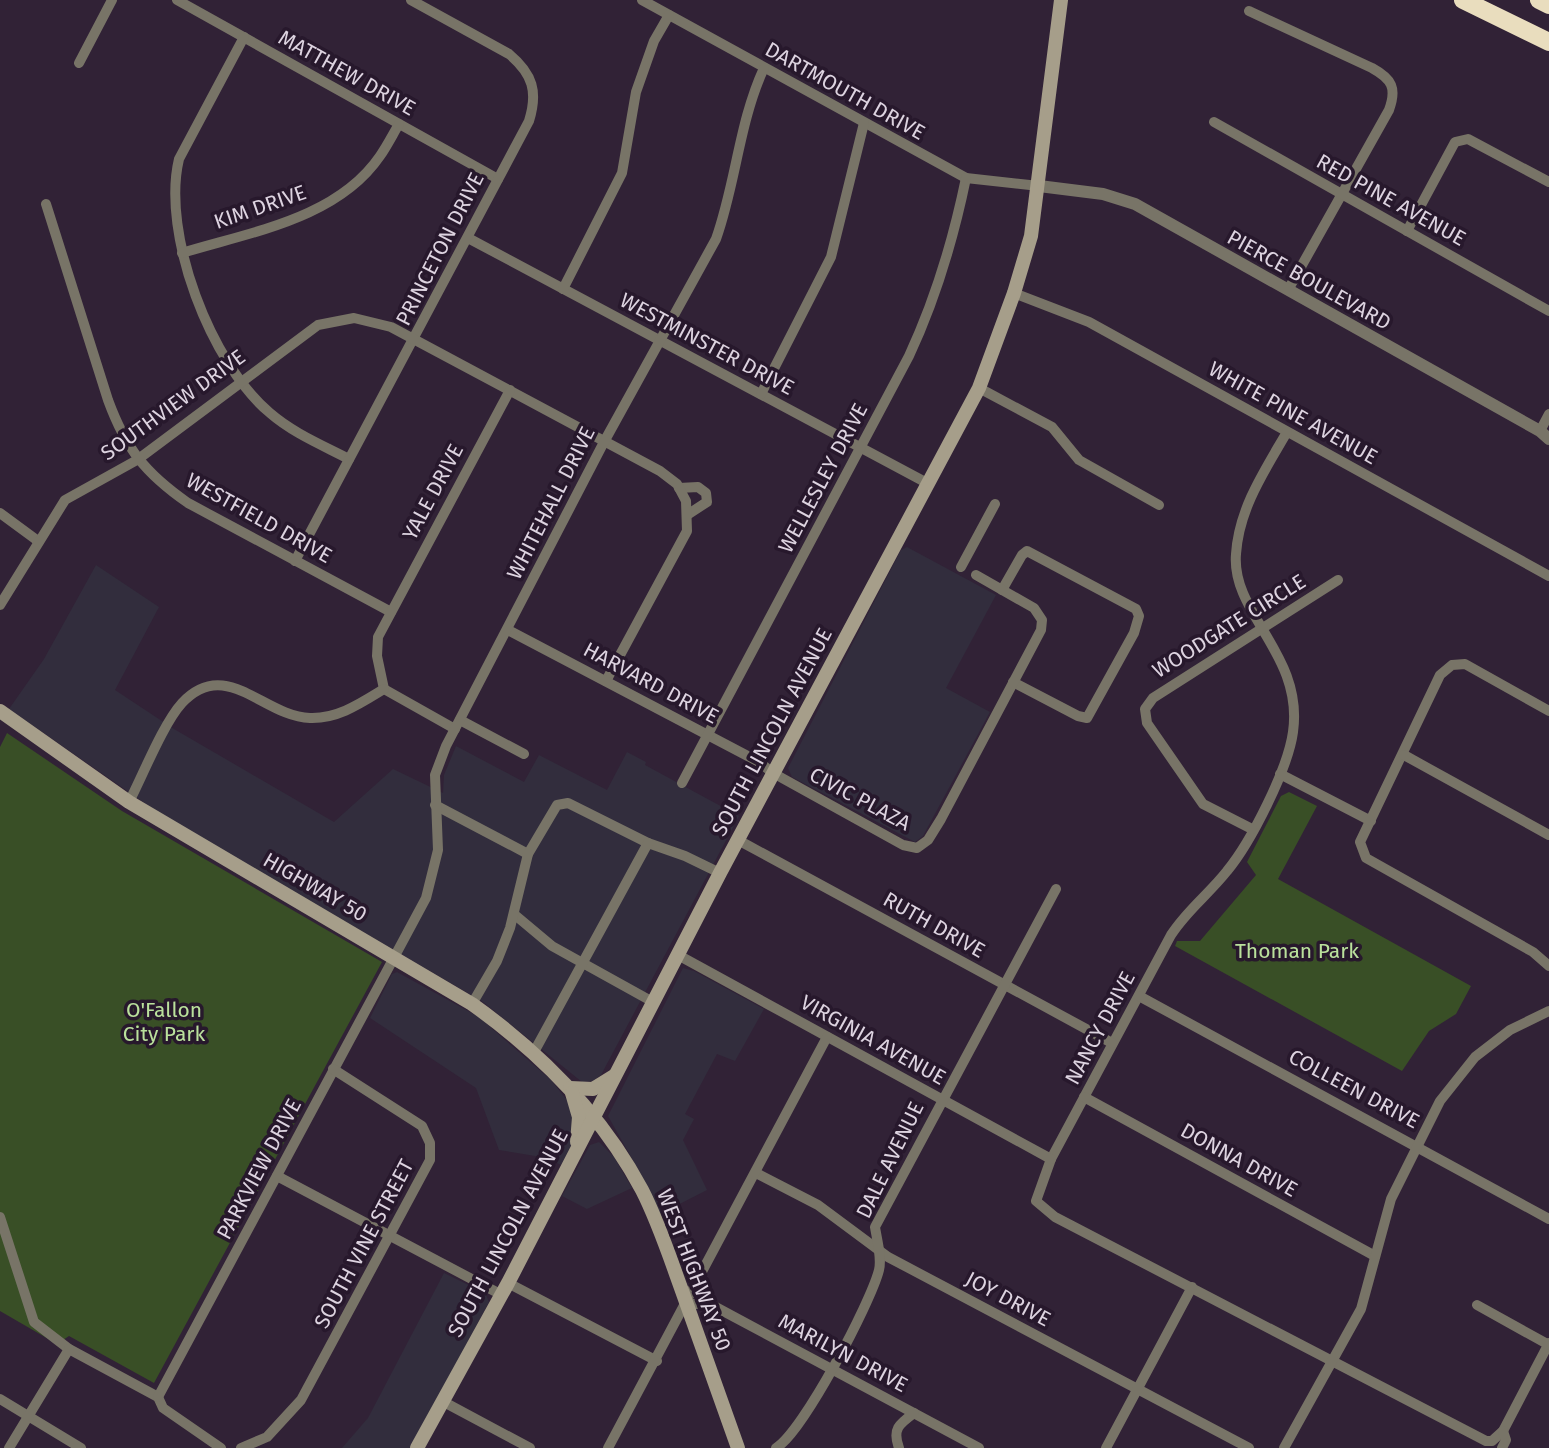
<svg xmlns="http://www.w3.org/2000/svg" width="1549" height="1448" font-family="'Fira Sans',sans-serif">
<rect width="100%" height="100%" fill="#312236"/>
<g fill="#322d3d">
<polygon points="907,547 996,595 946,688 990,712 923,836 915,842 792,777 788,768 901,550"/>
<polygon points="96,565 159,607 115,690 174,729 334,822 393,769 443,793 444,775 456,746 524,782 539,755 607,790 627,752 646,762 645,765 739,816 601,1075 593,1081 582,1082 483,1002 159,813 9,709 44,659"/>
<polygon points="683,968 694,971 764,1009 735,1061 717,1054 685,1114 694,1119 683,1140 707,1190 658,1215 640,1173 608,1116"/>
<polygon points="397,972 479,1017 551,1080 570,1104 573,1116 572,1145 561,1165 547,1158 499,1150 476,1088 370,1018 392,974"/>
<polygon points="599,1142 614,1157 632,1188 587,1209 562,1196 590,1145"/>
<polygon points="444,1273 485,1293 489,1302 411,1448 342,1448 368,1418"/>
</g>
<g fill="#394f26">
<polygon points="7,733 122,811 382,962 154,1383 69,1336 57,1344 0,1311 0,747"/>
<polygon points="1289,792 1317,806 1278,879 1471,986 1456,1014 1429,1031 1402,1071 1175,946 1177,941 1200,941 1256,875 1247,862 1281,796"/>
</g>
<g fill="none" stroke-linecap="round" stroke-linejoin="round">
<g stroke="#787467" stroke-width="10">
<polyline points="177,0 498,179"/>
<polyline points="642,0 966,178 1039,186"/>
<path d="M 1249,11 L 1372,68 C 1392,79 1397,88 1389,110 L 1288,290"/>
<path d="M 244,37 L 179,159 C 161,234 211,364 270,413 C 293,433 322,445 349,459"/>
<polyline points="79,63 112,0"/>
<polyline points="1214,122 1549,311"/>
<path d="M 46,204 L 108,400 C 126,449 145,473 188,503 L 391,612"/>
<polyline points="1407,231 1455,142 1468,139 1549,182"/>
<polyline points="468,238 927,483"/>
<path d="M 182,253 C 250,232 337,219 380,156 C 387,146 393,134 399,124"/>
<polyline points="563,289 622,173 636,92 654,41 669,15"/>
<polyline points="1014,293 1089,322 1549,576"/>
<polyline points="979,388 1052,427 1079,460 1159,505"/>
<polyline points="761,394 831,257 864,123"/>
<polyline points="1540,431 1549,414"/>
<path d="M 1287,432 C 1265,470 1239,508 1236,554 C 1231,614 1304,654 1293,732 C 1288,769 1251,842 1227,871 C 1209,894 1187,910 1171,935 L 1051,1159 L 1036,1201 L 1055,1217 L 1486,1441 L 1492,1441 L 1503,1431 L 1549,1343"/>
<polyline points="679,488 698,487 706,493 707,502 687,515"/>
<polyline points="0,513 38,541"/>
<path d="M 295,561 L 529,121 C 538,92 533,74 509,54 L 411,0"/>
<polyline points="961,567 995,504"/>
<polyline points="1002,590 1022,555 1027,551 1136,609 1139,616 1134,633 1087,718 1078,716 1013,682"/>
<polyline points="0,605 65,500 137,460 318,325 354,318 391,327 660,471 677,484 686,501 687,531 606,681"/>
<polyline points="508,630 759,762 773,773 903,845 917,848 928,840 941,819 1041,630 1042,620 1034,608 976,575"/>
<polyline points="384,689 377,656 378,637 510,390"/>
<polyline points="384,689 455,729"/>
<polyline points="1549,711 1465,664 1452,665 1440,675 1360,842 1366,858 1533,952 1549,966"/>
<polyline points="460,720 524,754"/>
<polyline points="1404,755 1549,835"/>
<polyline points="1280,774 1371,821"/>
<path d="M 682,783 L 909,356 C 936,298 953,241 966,178"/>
<path d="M 129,802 C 143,775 163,724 182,703 C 226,656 264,717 310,718 C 338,719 361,703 384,689"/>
<polyline points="435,805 528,854"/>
<polyline points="1252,829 1203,804 1147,723 1145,709 1153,698 1338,580"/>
<polyline points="738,840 1112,1043"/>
<polyline points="515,915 552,946 653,1002"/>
<polyline points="678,955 1051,1159"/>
<polyline points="1139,996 1549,1219"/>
<polyline points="472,1004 497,961 510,928 528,854 557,805 568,803 648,843 685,856 720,873"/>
<polyline points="534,1052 648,843"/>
<polyline points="1084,1097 1375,1256"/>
<polyline points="756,1173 818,1205 888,1257 1249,1448"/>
<polyline points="277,1176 500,1294"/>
<polyline points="0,1217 34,1322 69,1349 158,1397 163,1408 221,1448"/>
<polyline points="508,1283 657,1361"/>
<polyline points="687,1304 710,1304 979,1448"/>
<polyline points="1477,1305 1549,1345"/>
<path d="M 158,1397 L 426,898 L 438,850 L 435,775 L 446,746 L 604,442 L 716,239 C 736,183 739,122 764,68"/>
<polyline points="0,1399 81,1448"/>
<polyline points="442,1401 530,1448"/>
<polyline points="9,1448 69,1349"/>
<polyline points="241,1448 267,1437 301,1400 430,1160 430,1143 422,1126 333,1069"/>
<polyline points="608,1448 827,1037"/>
<path d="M 776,1448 C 803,1432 871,1302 879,1270 C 882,1258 877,1240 875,1227 L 1056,889"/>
<path d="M 899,1448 C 892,1429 899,1424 914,1413"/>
<polyline points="1106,1448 1192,1287"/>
<polyline points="1284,1448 1361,1309 1391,1199 1440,1101 1475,1057 1510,1030 1549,1011"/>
<polyline points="1502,1448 1506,1440 1503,1431"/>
</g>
<polyline stroke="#787467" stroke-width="12" points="1039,186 1103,194 1135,204 1540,431 1549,439"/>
<g stroke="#a69e8a" stroke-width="14">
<path d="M 0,711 L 129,802 L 472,1004 C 542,1054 601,1113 642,1190 C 658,1221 669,1255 681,1288 C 700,1341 719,1395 738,1448"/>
<polyline points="570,1088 593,1089 614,1076"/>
<polyline points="572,1093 579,1117 577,1142"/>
<polyline points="417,1448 508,1283 720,873 979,388 1014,293 1031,236 1061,0"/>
</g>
<g stroke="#e9ddbe" stroke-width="18">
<polyline points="1463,0 1549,42"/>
<polyline points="1539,0 1549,5"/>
</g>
</g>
<g text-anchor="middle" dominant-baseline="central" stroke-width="7" stroke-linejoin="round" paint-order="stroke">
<g font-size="21" fill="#ddd3e0" stroke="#27182c">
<text transform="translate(347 73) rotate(29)">MATTHEW DRIVE</text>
<text transform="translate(845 91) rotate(29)">DARTMOUTH DRIVE</text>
<text transform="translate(1391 200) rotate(29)">RED PINE AVENUE</text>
<text transform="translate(260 207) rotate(-19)">KIM DRIVE</text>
<text transform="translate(440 249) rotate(-63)">PRINCETON DRIVE</text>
<text transform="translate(1309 280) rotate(29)">PIERCE BOULEVARD</text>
<text transform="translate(707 344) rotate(28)">WESTMINSTER DRIVE</text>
<text transform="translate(173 405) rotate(-36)">SOUTHVIEW DRIVE</text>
<text transform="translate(1293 413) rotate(29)">WHITE PINE AVENUE</text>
<text transform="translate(823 478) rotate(-62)">WELLESLEY DRIVE</text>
<text transform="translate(433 492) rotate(-62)">YALE DRIVE</text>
<text transform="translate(551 503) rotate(-63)">WHITEHALL DRIVE</text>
<text transform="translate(259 518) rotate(29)">WESTFIELD DRIVE</text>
<text transform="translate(1229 626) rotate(-32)">WOODGATE CIRCLE</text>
<text transform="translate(651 683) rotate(28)">HARVARD DRIVE</text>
<text transform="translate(772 732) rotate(-62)">SOUTH LINCOLN AVENUE</text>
<text transform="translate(860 799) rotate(28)">CIVIC PLAZA</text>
<text transform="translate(315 887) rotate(30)">HIGHWAY 50</text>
<text transform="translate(934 925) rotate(29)">RUTH DRIVE</text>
<text transform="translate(1100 1028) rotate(-62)">NANCY DRIVE</text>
<text transform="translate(873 1040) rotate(29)">VIRGINIA AVENUE</text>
<text transform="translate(1354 1089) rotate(28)">COLLEEN DRIVE</text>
<text transform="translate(890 1160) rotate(-64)">DALE AVENUE</text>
<text transform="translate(1239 1160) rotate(29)">DONNA DRIVE</text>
<text transform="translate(259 1169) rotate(-62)">PARKVIEW DRIVE</text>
<text transform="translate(508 1233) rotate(-62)">SOUTH LINCOLN AVENUE</text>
<text transform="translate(364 1244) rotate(-62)">SOUTH VINE STREET</text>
<text transform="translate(694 1270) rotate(69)">WEST HIGHWAY 50</text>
<text transform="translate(1008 1299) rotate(28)">JOY DRIVE</text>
<text transform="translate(843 1353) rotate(28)">MARILYN DRIVE</text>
</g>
<g font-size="21" fill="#bae19c" stroke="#27182c">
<text x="1297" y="951">Thoman Park</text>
<text x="164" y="1010">O'Fallon<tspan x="164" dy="24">City Park</tspan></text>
</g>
</g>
</svg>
